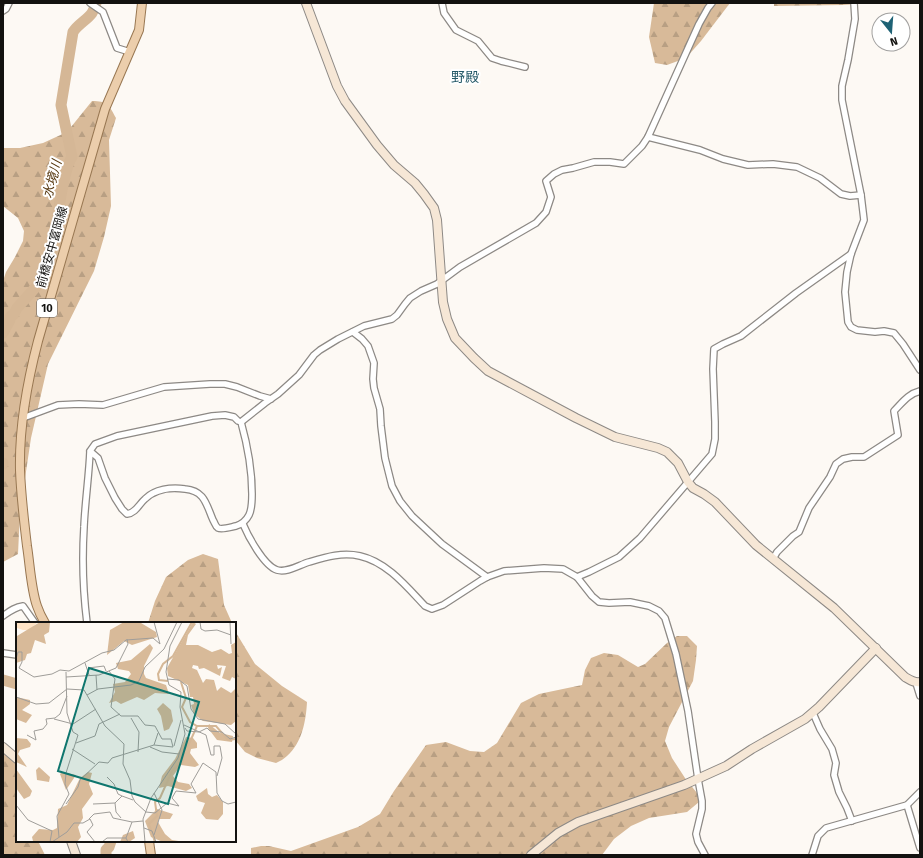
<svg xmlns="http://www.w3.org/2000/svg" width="923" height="858" font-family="'Fira Sans','Noto Sans JP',sans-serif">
<defs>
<pattern id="forest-firs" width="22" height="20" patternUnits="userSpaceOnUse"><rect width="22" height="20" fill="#d8ba99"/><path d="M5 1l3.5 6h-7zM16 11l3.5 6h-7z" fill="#b89f83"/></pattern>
</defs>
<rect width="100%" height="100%" fill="#fdf9f4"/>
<g fill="url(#forest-firs)">
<polygon points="654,3 730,3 701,41 686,58 667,65 655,63 649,37"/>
<polygon points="774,3 872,3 843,5 774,6"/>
<path d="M 92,101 C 107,101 109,105 116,118 L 109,140 L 111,206 L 104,237 L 94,271 L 48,364 L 31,438 L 20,512 L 18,554 L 3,562 L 3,281 L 6,272 L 15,257 L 23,241 L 24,231 L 18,218 L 3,206 L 3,148 L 20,148 L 43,143 L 67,132 Z"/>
<polygon points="203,554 218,559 224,605 232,623 148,623 155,601 166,577 188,560"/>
<path d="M 235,631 L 255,664 L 282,686 L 307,702 C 306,721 302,743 287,756 C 284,759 280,761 276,763 L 257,758 L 245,752 L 235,740 Z"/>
<polygon points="677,636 687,636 697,646 696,660 693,681 669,727 665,741 672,758 685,778 697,793 699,802 687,812 649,818 631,826 614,839 602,855 251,855 251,848 261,846 269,846 291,851 358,827 380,814 394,791 426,745 446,742 470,751 484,752 497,743 521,703 539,694 582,685 585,670 591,658 604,653 618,655 638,667 645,664 667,643"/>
<polygon points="3,751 11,757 17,763 17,841 38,841 45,855 3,855"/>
</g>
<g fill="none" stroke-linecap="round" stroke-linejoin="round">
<g stroke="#d5b796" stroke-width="11">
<path d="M 3,333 L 10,320 L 10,317 L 14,314 L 17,308 L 43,279 L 48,267 L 53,242 L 54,239 C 57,222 63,169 72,157 L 61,105 L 73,32 C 78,24 87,20 92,13 C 94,10 95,6 96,3"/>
<polyline points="3,463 3,464"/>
<polyline points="3,680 17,684"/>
<polyline points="106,855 106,850 109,847 111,841"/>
</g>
<defs>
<g id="street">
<polyline points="90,3 103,12 117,48 130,52"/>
<polyline points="442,3 444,13 456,30 478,41 492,58 501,61 525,67"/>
<polyline points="854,3 855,19 848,60 842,86 842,100 861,195 864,220 851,254 847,272 845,292 848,322 851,327 857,330 875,332 884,331 894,333 903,344 920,370"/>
<polyline points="3,11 6,9 9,3"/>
<polyline points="648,137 700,150 723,159 748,165 773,164 797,167 820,178 841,194 850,196 861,195"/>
<polyline points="353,332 362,339 368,346 374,363 373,379 374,388 380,409 381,426 385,458 392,486 400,501 412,516 442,544 487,577"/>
<polyline points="23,418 58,405 79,404 103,405 164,387 210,384 225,384 237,387 260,396 271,399"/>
<polyline points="241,422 265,403 278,394 299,375 314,355 320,350 338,339 364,326 392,319 397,315 405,304 410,298 421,291 437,284 460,267 536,223 546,212 551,197 546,181 554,174 562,170 573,168 594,162 610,162 624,164 642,146 648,137 699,24 708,8 712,3"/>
<path d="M 243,524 C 248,536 264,566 277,570 C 287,573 299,565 309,562 C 326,557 342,552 360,556 C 387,562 407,587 425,606 L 432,609 L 443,605 L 480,581 L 487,577 L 504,571 L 544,568 L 563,569 L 577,577 L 592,596 L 599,602 L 609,603 L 630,602 L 649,606 L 659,611 L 665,618 L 676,654 L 688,711 L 698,779 L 702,801 L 702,809 L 696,834 L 698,842 L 705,855"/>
<path d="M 773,559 L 777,552 L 793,536 L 799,532 L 809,508 L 830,477 L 836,464 L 843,459 L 852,457 L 864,457 L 898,435 L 894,411 C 902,403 908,394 920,391"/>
<polyline points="577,577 589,572 619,557 640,538 712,454 715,439 715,422 713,369 714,349 723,344 741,336 796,293 851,254"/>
<path d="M 3,616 C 10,611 15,607 23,606 L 35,623"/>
<path d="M 87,623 C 83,591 82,559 84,527 C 85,502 89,476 90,451 L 95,444 L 117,436 L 212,416 L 225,415 L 234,417 L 238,421 L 241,422 C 248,447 252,469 252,494 C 252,501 252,509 249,515 C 246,521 242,524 236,526 C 231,527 222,530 218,528 C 215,526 215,523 213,520 C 206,504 205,491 185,489 C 171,487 155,489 145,499 C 139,504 136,513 127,514 L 122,509 L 115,498 L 105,478 L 98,458 L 90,451"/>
<polyline points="3,653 17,655"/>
<polyline points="916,683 920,696"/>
<polyline points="813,713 820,729 832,749 836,763 834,775 839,792 847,808 852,821"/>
<polyline points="907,805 920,848"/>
<polyline points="812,855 818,836 826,828 907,805 920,792"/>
</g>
<g id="secondary">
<path d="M 306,3 L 337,86 L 345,101 L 377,145 L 394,165 L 415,183 L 424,194 L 434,208 L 437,220 L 442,289 L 443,302 L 447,319 L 455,338 L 474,358 L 488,371 L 576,418 L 615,437 L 658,448 L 667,452 L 678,463 L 688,482 L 693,488 L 704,494 L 715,502 L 756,545 L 834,608 L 905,677 C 910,680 914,683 920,682"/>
<polyline points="3,747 17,759"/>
<polyline points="71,841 76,855"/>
<polyline points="531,855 558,833 578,822 684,785 726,766 752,749 805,719 819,707 876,648"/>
</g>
<g id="primary">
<path d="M 45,623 C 42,618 39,612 37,606 C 31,589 30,565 27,546 C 24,521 21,496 20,470 C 19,426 27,383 38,341 L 105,109 L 139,30 L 142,3"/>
<polyline points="149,841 151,855"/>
</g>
</defs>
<use href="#street" stroke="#8d8985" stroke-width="8"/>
<use href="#secondary" stroke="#8d8985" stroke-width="10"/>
<use href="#primary" stroke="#987752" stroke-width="10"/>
<use href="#street" stroke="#fff" stroke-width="5.5"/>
<use href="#secondary" stroke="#f6e7d6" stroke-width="8"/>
<use href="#primary" stroke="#ecceac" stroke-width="8"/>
</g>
<g text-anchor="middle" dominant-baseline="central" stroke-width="4" stroke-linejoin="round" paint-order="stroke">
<rect fill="#fff" stroke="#5a5958" stroke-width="1" x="37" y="299" width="20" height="18" rx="3"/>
<g font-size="11" font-weight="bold" fill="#131210">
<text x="47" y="308">10</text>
</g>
<g font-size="12" fill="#131210" stroke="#fff">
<text transform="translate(52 247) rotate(-74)">前橋安中富岡線</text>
</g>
<g font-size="13" font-style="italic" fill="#55360e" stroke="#fff">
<text transform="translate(52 179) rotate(-75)">水境川</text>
</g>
<g font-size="14" fill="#255968" stroke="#fff">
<text x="465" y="77">野殿</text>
</g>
</g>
<g transform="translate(16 622)">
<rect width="220" height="220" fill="#fdf9f4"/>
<path d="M 1,0 L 22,0 L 13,8 L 7,8 L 1,6 Z" fill="#ffe3c5"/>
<path d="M 24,0 L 34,0 L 33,10 L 28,13 L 30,22 L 19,18 L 15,31 L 11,32 L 9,38 L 0,41 L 1,14 ZM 108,0 L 125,1 L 140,10 L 141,15 L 116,23 L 108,19 L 91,33 L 94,8 ZM 177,0 L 180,2 L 172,13 L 170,23 L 182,23 L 196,30 L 205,27 L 213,32 L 216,31 L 215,23 L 220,20 L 220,57 L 216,55 L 214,59 L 206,56 L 210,44 L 201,43 L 202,47 L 206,45 L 204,54 L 188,46 L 183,47 L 182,44 L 177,43 L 176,46 L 181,48 L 187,61 L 190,57 L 198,58 L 201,69 L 205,65 L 215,71 L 220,66 L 220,99 L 215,103 L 187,99 L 178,92 L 175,83 L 178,82 L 177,75 L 174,75 L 172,63 L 152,54 L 151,46 ZM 134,22 L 137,26 L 128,44 L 128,52 L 130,56 L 150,63 L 153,72 L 139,71 L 128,78 L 121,75 L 105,82 L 100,79 L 93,81 L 99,70 L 97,62 L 109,60 L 115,52 L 113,49 L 102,47 L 100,41 L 115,38 ZM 0,75 L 14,78 L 14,82 L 6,88 L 16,93 L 10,101 L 0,97 ZM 147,81 L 155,88 L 157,99 L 153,107 L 148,109 L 145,94 L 141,87 ZM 193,102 L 204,111 L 217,114 L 216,120 L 201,118 L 192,106 ZM 170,115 L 177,116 L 181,121 L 181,126 L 175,127 L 174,131 L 183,143 L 179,145 L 165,143 L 157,154 L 162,160 L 173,162 L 176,166 L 170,169 L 152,164 L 143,166 L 146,154 L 159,137 ZM 0,116 L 11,117 L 15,122 L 14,125 L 4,128 L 2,132 L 11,145 L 0,140 ZM 23,145 L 34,155 L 33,160 L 21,158 L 20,148 ZM 0,147 L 16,169 L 14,174 L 8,177 L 0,166 ZM 46,150 L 60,153 L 50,168 L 44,152 ZM 72,150 L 76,151 L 73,162 L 77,172 L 66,187 L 67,196 L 62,205 L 65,215 L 61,220 L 17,219 L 16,215 L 23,207 L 37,208 L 41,206 L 42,187 L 51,183 L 64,156 ZM 191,166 L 192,172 L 196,175 L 201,173 L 207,180 L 207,192 L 202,198 L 190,197 L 185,191 L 189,181 L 182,179 L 180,174 ZM 141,187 L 157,192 L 154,197 L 143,197 L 142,200 L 149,212 L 156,218 L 169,220 L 147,220 L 135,215 L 129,199 ZM 117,209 L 119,216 L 113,220 L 104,220 L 107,213 Z" fill="#d8ba99"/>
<path fill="none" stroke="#d5b796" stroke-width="2" d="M 152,59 L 143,58 L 142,52 L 147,42 L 157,34 L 176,0M 165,60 L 170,76 L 166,85 L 174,100 L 181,104 L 200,104 L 212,118 L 220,117M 139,220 L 133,202 L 141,194 L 139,180 L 144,176 L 156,149 L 167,139 L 168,127 L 173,122 L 181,104"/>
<path fill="none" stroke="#9f9d99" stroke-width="1" d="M 184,0 L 185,7 L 189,9 L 201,8 L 215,13M 214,0 L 215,22M 0,37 L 2,30 L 6,30 L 6,40 L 3,46 L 18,55 L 36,52 L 44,48 L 53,49 L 86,31 L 98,28 L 110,18 L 137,16 L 144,22 L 138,0M 69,41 L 73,53M 72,46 L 88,44 L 90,49M 93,49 L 99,57 L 95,85 L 105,94 L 122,94 L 129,103 L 139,104 L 146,117 L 155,117 L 157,125M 80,53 L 81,68M 50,55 L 83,53 L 100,46 L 112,22 L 111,17M 151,57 L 163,58 L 171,64 L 175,87 L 182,97 L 209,102 L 220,112M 71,73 L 82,67 L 115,63 L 123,59 L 129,45 L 148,27 L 161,0M 0,75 L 20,82 L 33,81 L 51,67 L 68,68 L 89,104 L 108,122 L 107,142 L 114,158 L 116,174 L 119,180 L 130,190 L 139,191 L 151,181 L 163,184 L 156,176 L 160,169 L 180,171 L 175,162 L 187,141 L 200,150 L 201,171 L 206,179 L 212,182 L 220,180M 115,96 L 123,110 L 122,130M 38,97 L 57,102 L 80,87M 168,103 L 190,113 L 195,133M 169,106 L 171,109 L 183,110 L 191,106 L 194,109 L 206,110 L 214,117 L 220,115M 11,113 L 20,118 L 18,109 L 27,107 L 31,102 L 30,97 L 39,96 L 44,92 L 51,74M 60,121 L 79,114 L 83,102 L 104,92M 138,123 L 142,111M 158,124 L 165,98M 134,125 L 146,130 L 163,132M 56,127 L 79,142M 195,133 L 198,133 L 198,124 L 204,124 L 206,136 L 201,154M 91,155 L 98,162 L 102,172 L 106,174M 50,182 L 62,165 L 64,158 L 83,140 L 92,141 L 96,136 L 138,123 L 157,125M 77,182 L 99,181M 0,183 L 12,198 L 36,209 L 34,220M 105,196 L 100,190 L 99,181 L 106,174 L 117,178M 73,197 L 78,192 L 94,190 L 97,196 L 116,200 L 127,199M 128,206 L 136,209 L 140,220M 138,213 L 146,188 L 138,171M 43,215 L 41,194 L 53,172 L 49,162 L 50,151 L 62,113 L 57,110 L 51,91 L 50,50M 36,220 L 51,210 L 58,201 L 67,201 L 74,197 L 77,203 L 71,210 L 79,220M 86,220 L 91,216 L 110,216M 112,220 L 110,216 L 116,200M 129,220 L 127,197 L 135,176 L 162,136 L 169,112 L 164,85 L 165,70 L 153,63 L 150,50 L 154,24 L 166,0"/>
<path fill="#0f766e" fill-opacity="0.15" stroke="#0f766e" stroke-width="2" d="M 73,46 L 183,80 L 152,182 L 42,149 Z"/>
<rect width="220" height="220" fill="none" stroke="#131210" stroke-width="2"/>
</g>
<rect width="923" height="858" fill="none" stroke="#131210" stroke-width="8"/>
<g transform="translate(891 32) rotate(163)"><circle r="19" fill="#ffffff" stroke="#a1a09f"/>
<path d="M0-3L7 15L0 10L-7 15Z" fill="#1e6275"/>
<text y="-6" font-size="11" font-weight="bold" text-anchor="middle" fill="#131210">N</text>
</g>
</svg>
